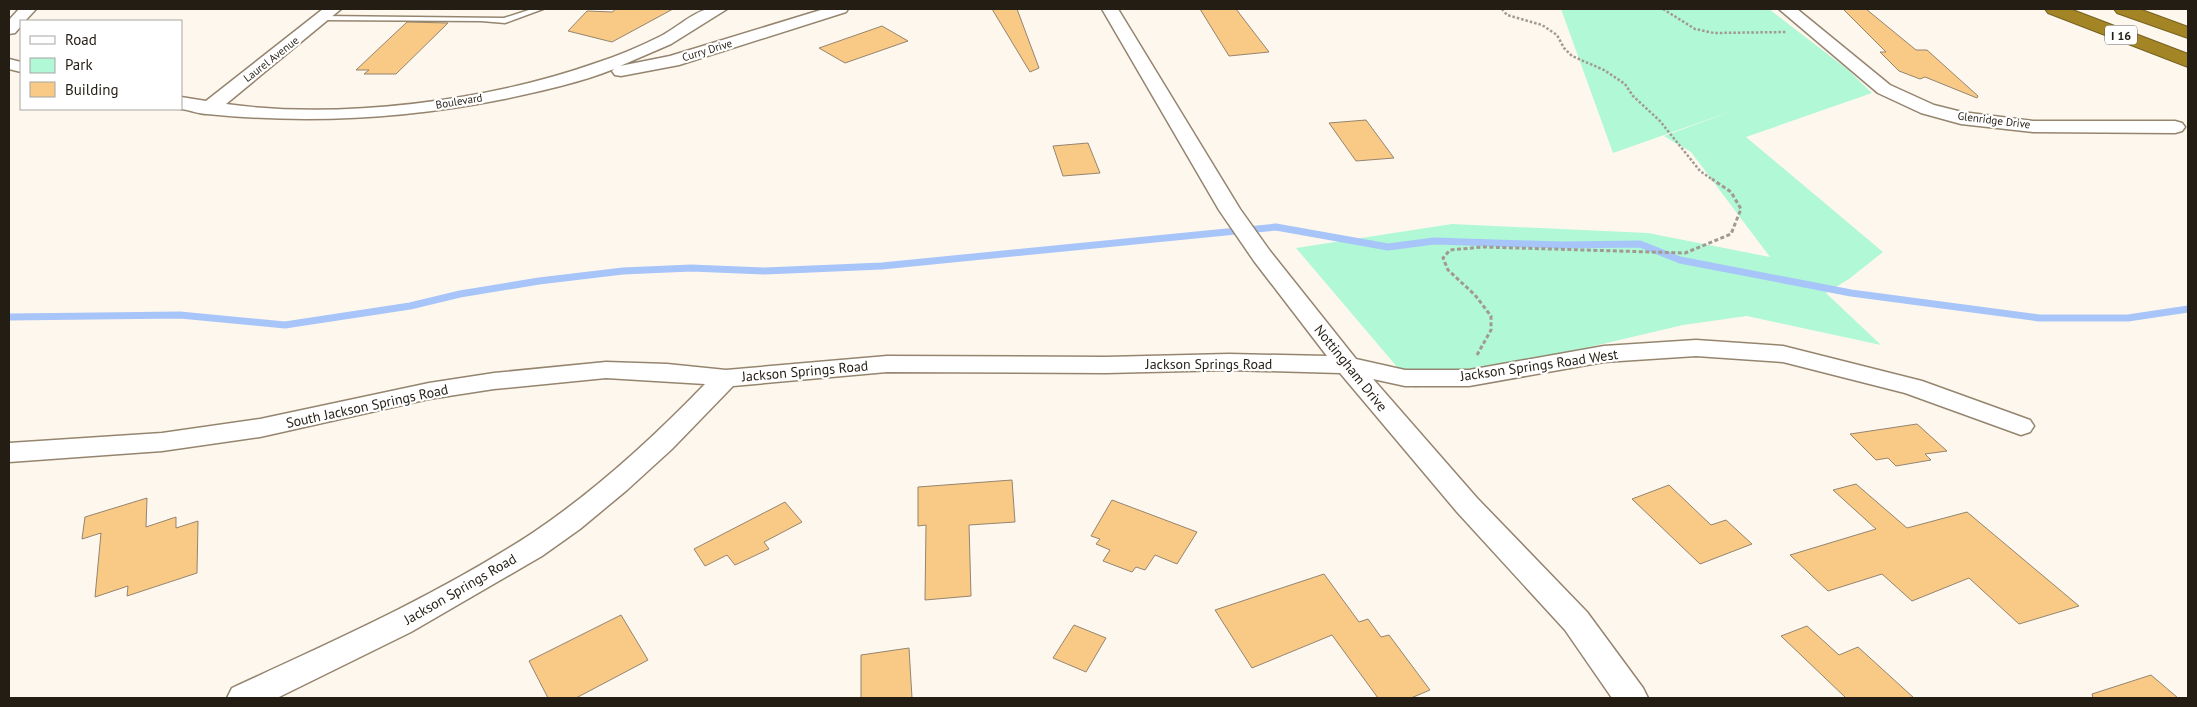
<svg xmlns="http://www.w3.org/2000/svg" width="2197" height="707" font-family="'PT Sans',sans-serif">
<rect width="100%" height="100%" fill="#fef7ed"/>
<polygon fill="#b1f8d7" points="1561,9 1769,9 1847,69 1872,93 1746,137 1883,252 1849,279 1826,293 1881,345 1747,316 1683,325 1415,388 1296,248 1452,224 1648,233 1770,257 1691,152 1664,136 1738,109 1613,153"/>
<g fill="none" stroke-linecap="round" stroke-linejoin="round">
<polyline stroke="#a8c5f9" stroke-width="7" points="9,317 180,315 285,325 410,306 460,294 539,281 623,271 691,268 765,271 882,266 1276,227 1388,247 1434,241 1561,245 1640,244 1680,260 1851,293 2039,318 2128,318 2188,309"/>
</g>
<g fill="#f9c986" stroke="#95856f">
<polygon points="615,9 673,9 612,42 568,31 587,11 613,12"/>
<polygon points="992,9 1017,9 1039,68 1030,72"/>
<polygon points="1200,9 1236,9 1269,52 1229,56"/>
<polygon points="1843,9 1866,9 1916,50 1927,50 1978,96 1977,98 1925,77 1920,79 1899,71 1880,52 1886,52"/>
<polygon points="407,22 448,23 396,74 364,74 369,70 356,70"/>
<polygon points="882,26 908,41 845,63 819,48"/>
<polygon points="1366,120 1394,158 1356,161 1329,123"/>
<polygon points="1088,143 1100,173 1063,176 1053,146"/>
<polygon points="1917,424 1947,451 1925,454 1931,460 1896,466 1888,458 1876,460 1850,434"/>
<polygon points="1012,480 1015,522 969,525 971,596 925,600 926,525 918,526 918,487"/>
<polygon points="1856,484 1907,528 1967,512 2079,606 2019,624 1969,578 1912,601 1882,574 1828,591 1790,555 1876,529 1833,490"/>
<polygon points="1669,485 1711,525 1726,520 1752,544 1700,564 1632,499"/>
<polygon points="147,498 146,527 176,517 176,528 198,521 197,573 127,596 128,586 95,597 101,533 82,539 85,517"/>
<polygon points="1112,500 1197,532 1177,564 1155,555 1145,570 1136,567 1132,572 1103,561 1110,550 1096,544 1100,539 1091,536"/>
<polygon points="785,502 802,522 764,542 769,549 735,565 727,555 705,566 694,549"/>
<polygon points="1324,574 1359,622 1368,619 1381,637 1389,635 1430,690 1411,698 1378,698 1332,635 1252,668 1215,610"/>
<polygon points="621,615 648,660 576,698 548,698 529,661"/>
<polygon points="1074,625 1106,638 1086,672 1053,658"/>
<polygon points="1807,626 1839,655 1858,647 1914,698 1846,698 1781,636"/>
<polygon points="909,648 912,698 861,698 861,655"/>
<polygon points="2151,675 2178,698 2093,698 2092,694"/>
</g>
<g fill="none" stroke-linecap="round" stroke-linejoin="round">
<defs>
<polygon id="service" points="532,9 543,9 505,23 481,21 322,20 318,18 322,16 504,18"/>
<g id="minor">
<polygon points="19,9 36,9 25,21 21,21 21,26 15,33 9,34 9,20"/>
<path d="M 323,9 L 341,9 L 226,104 C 340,120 488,101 596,63 C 617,56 639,47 659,37 C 674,30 693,12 708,9 C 714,7 722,9 727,9 L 671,44 L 620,66 L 670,56 L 824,9 L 848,9 L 846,12 L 679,65 L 621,76 L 615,75 L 612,71 L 614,69 C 579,83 541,91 504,99 C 405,119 306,124 207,114 C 199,114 190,110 181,109 L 181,97 L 206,101 Z"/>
<path d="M 1102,9 L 1118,9 L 1240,209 L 1270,251 L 1356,359 L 1405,370 L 1469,370 L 1604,346 L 1696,340 L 1783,346 L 1922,381 L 2030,420 L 2034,426 L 2030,432 L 2021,435 L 1905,393 L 1783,362 L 1696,356 L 1604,362 L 1469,386 L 1405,386 L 1373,379 L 1477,498 L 1587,612 L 1643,688 L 1648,698 L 1612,698 L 1565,630 L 1457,512 L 1340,373 L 1229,370 L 1106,373 L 887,372 L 733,386 L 672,449 L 627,490 L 580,529 L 542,556 L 411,632 L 277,698 L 227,698 L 232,688 C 334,641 440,594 534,532 C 596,490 653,438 705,384 L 606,378 L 494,389 L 429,399 L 260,437 L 162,451 L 9,462 L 9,443 L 162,433 L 260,419 L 429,383 L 494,373 L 606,362 L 667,364 L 726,370 L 887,356 L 1106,357 L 1229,354 L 1327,356 L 1254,261 L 1219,210 Z"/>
<polygon points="1779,9 1797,9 1890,85 1934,105 1962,112 2033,121 2175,121 2182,123 2185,127 2182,131 2175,133 2033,132 1961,124 1921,113 1878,93"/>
<polygon points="9,59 21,62 21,72 9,69"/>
</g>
<g id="motorway">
<polygon points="2045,9 2070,9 2188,54 2188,67 2048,13"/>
<polygon points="2114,9 2139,9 2188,27 2188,38 2117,13"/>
</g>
</defs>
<use href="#service" stroke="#95856f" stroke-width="3"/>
<use href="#minor" stroke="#95856f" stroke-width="3"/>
<use href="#motorway" stroke="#766120" stroke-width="2"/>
<g stroke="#a19a91" stroke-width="2.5" stroke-dasharray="2.5 2" stroke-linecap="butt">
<polyline points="1502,9 1507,15 1542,25 1557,35 1564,48 1572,56 1604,70 1625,84 1633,96 1660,121 1700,171 1713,180"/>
<polyline points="1663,9 1695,29 1714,33 1786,32"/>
</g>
<polyline stroke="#a19a91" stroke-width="3" stroke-dasharray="4 2.5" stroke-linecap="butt" points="1477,355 1491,330 1491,316 1475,295 1448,270 1443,258 1450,250 1483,247 1685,253 1731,234 1741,209 1731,192 1712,179"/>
<use href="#service" fill="#fff" fill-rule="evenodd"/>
<use href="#minor" fill="#fff" fill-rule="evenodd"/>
<use href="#motorway" fill="#a38526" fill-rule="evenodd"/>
</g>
<g text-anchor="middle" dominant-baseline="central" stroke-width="4.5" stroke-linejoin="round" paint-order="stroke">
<g font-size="11" fill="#231d14" stroke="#fff">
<text transform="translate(707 50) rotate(-17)">Curry Drive</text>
<text transform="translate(271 59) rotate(-38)">Laurel Avenue</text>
<text transform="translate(459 101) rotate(-9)">Boulevard</text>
<text transform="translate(1994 120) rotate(7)">Glenridge Drive</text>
</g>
<rect fill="#fff" stroke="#65615a" stroke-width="1" x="2105" y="25.5" width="32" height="19" rx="4"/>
<g font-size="12" font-weight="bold" fill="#231d14">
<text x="2121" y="35">I 16</text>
</g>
<g font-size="14" fill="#231d14" stroke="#fff">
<text x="1209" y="364">Jackson Springs Road</text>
<text transform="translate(1539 365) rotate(-8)">Jackson Springs Road West</text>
<text transform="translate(1351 368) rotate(51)">Nottingham Drive</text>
<text transform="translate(805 371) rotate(-5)">Jackson Springs Road</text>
<text transform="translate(367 406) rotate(-12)">South Jackson Springs Road</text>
<text transform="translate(460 589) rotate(-30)">Jackson Springs Road</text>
</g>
</g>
<rect width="2197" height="707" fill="none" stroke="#231d14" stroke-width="20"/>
<rect x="20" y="20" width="162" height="90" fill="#ffffff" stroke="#a7a5a1"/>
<rect x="30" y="36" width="25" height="8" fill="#ffffff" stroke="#a7a5a1"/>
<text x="65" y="45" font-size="15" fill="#231d14">Road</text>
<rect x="30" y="58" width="25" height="15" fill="#b1f8d7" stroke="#a7a5a1"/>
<text x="65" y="70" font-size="15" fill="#231d14">Park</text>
<rect x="30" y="82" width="25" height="15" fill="#f9c986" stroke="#a7a5a1"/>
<text x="65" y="95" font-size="15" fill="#231d14">Building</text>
</svg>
